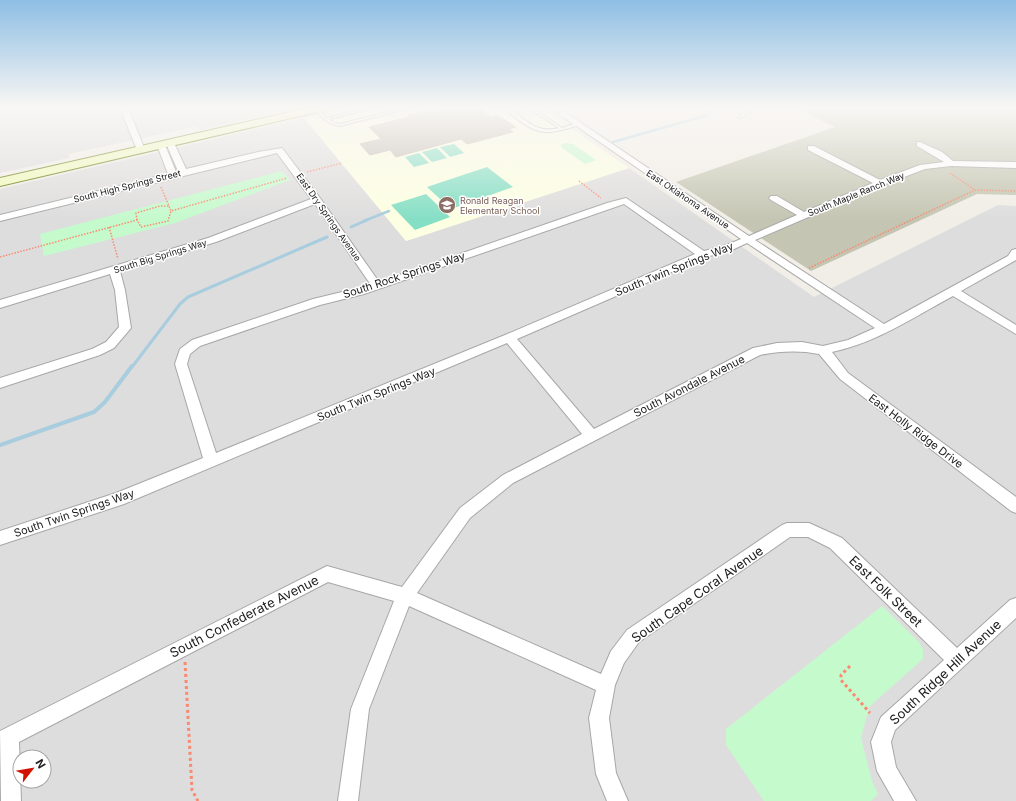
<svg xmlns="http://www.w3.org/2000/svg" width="1016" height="801" font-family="Inter,sans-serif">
<rect width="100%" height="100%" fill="#f1eee7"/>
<g fill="#dedddd" fill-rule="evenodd">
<polygon points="0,108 296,108 200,130 197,126 69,154 69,158 0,173"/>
<path d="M 304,118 L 406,241 L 629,168 L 814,297 L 998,205 L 1016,206 L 1016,801 L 0,801 L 0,189 ZM 20,757 L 44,757 L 44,781 L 20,781 Z"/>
</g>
<polygon fill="#fdffe2" points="345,108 541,108 629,168 406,241 304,118"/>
<polygon fill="#c4c5b2" points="795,108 1016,108 1016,195 977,194 811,271 676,182 835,127"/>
<g fill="#c5facd">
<polygon points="567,143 573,144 596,160 585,164 562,148 561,144"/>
<polygon points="282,171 290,180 175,223 44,256 40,234"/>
<polygon points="882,606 919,642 923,650 923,659 869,707 861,738 872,781 878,794 871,801 764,801 726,745 726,729"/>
</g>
<g fill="#85dfc4">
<polygon points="454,144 464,153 450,157 440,147"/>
<polygon points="437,148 447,158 432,162 422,152"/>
<polygon points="419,153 429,163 414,167 405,157"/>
<polygon points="487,167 513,187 451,209 427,187"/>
<polygon points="426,194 450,217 415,230 391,205"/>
</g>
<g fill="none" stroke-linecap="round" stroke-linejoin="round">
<g stroke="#a8cdde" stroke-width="2.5">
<polyline points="613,142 708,115 702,108"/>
<polyline points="364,221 389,211"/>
</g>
<g stroke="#a8cdde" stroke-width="3">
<polyline points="351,227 367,220"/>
<polyline points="132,367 180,304 188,297 327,237"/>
</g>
<polyline stroke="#a8cdde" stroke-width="4" points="0,445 94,412 105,402 132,366"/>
</g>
<polygon fill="#c2bbb3" stroke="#c3b6a9" points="443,108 479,108 491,117 497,115 516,127 509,129 513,132 467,144 461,139 396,157 390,150 370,155 360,144 381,139 369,127 409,117 408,115"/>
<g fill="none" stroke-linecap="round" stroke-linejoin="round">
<defs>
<g id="lane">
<path d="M 316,108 L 318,108 L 327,118 L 368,108 L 375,108 L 329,119 L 334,123 L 340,124 L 404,108 L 411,108 L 340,126 C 328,125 322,118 315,109 Z"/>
<path d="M 504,108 C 509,108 512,111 516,113 C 530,124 539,133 559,128 L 528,108 L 533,108 L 562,128 L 577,123 L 579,124 C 574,127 567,129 561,130 C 556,131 550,133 545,132 C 530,131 515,118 504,108 Z"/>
<polygon points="751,108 755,108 741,118 739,118 739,116"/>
</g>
<g id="street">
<polygon points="120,108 128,108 145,150 144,152 141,152 137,150"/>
<path d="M 550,108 L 559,108 L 749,236 L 797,215 L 771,200 L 769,198 L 771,196 L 777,196 L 804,212 L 873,183 L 808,150 L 808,146 L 814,146 L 880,180 L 920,165 L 944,162 L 917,146 L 917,142 L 920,142 L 942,152 L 953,161 L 1016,162 L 1016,168 L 951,166 L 925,169 L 883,185 L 755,240 L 884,324 L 1008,256 L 1012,250 L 1016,249 L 1016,260 L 961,291 L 1016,325 L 1016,334 L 953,296 C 914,317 876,343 832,352 L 848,373 L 1016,497 L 1016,513 L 1011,511 L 840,379 L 819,354 C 799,350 780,351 760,355 L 513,483 L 470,518 L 417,593 L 601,674 L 611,651 L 627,630 L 782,525 L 787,523 L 809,523 L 842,538 L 957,648 L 1010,600 L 1016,598 L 1016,618 L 895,730 L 891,742 L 896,767 L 916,801 L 894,801 L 877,771 L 871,742 L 881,717 L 944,660 L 830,548 L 808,537 L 790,537 L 639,642 L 624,663 L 615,685 L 609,718 L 616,773 L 628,801 L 607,801 L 596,774 L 589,718 L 596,690 L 409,606 L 369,709 L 358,801 L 338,801 L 351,709 L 394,601 L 328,582 L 19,742 L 21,801 L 1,801 L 0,731 L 327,566 L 402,587 L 460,508 L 503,475 L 582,434 L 507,343 L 124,504 L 0,545 L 0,531 L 116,493 L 203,458 L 175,364 L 180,349 L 192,340 L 313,299 L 371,285 L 315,204 L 216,242 L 120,271 L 125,290 L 131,328 L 114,348 L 100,355 L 0,388 L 0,378 L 92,349 L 106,342 L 119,327 L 115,290 L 110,274 L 0,308 L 0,300 L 208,238 L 311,199 L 277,153 L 0,221 L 0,215 L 168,174 L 157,145 L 161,143 L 165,145 L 176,172 L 178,171 L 166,143 L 170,141 L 174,143 L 186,169 L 258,152 L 282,148 L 320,198 L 379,282 L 607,203 L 626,198 L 704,251 L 724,246 L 741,239 ZM 624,204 L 695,254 L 505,335 L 216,453 L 187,364 L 190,354 L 200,346 L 320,305 L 364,294 ZM 747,243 L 875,328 L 848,340 L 823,346 L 802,342 L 777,343 L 753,348 L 594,429 L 517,339 L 706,257 L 732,250 Z"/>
</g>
<polygon id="secondary" points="308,108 327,108 322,111 0,186 0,178"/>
</defs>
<use href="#lane" stroke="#a7a7a7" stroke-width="2"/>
<use href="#street" stroke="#a7a7a7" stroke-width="2"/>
<use href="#secondary" stroke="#637905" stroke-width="2"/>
<g stroke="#fa896f" stroke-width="1.5" stroke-dasharray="1.5 1.5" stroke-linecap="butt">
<polyline points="307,172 342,163"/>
<polyline points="950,173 975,190"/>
<polyline points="579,181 601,198"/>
<polyline points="161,187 171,211 287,178"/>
<polyline points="137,220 136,213 160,206 169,206"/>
<polyline points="109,227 118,259"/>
<polyline points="0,257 137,220 141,227 168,221 171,211"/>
<polyline points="809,268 975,190 1016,191"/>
</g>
<g stroke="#fa896f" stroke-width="3" stroke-dasharray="3 3" stroke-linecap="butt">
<polyline points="185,662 192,790 198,801"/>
<polyline points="850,666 841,675 841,680 870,713"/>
</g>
<use href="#lane" fill="#fff" fill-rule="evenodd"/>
<use href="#street" fill="#fff" fill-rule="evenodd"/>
<use href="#secondary" fill="#f1fabc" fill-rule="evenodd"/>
</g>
<linearGradient id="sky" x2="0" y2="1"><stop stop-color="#8ebee4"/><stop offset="0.49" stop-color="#f9f7f4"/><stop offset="1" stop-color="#f9f7f4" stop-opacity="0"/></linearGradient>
<rect width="1016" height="220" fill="url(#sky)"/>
<defs>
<symbol id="school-disc" viewBox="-11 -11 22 22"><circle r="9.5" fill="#8d6e63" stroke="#fff"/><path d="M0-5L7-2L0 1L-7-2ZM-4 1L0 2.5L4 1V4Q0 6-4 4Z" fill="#fff"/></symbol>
</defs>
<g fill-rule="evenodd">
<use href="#school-disc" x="437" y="195" width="20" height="20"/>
</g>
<g text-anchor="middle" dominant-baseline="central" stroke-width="3" stroke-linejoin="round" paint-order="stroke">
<g font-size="9" fill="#202020" stroke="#fff">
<text transform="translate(127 186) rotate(-14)">South High Springs Street</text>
<text transform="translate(856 194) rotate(-22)">South Maple Ranch Way</text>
<text transform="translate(688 199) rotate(34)">East Oklahoma Avenue</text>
<text transform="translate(329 217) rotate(55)">East Dry Springs Avenue</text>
<text transform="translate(160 256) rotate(-17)">South Big Springs Way</text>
</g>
<g font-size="9" fill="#785e54" stroke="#fff" text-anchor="start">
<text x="460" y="200">Ronald Reagan<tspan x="460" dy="10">Elementary School</tspan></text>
</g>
<g font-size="11" fill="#202020" stroke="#fff">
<text transform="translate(674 269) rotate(-22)">South Twin Springs Way</text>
<text transform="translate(404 275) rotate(-18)">South Rock Springs Way</text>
<text transform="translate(689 386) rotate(-27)">South Avondale Avenue</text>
<text transform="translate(376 394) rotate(-22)">South Twin Springs Way</text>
<text transform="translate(916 431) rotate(37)">East Holly Ridge Drive</text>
<text transform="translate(74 513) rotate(-19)">South Twin Springs Way</text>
</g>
<g font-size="13" fill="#202020" stroke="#fff">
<text transform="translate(886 591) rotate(44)">East Folk Street</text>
<text transform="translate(697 594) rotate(-35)">South Cape Coral Avenue</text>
<text transform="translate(244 616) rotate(-27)">South Confederate Avenue</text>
<text transform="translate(945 672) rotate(-43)">South Ridge Hill Avenue</text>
</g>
</g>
<g transform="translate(32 769) rotate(59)"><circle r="19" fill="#ffffff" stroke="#a6a6a6"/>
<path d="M0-3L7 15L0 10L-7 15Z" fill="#d01100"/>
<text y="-6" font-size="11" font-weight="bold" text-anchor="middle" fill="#202020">N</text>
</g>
</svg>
